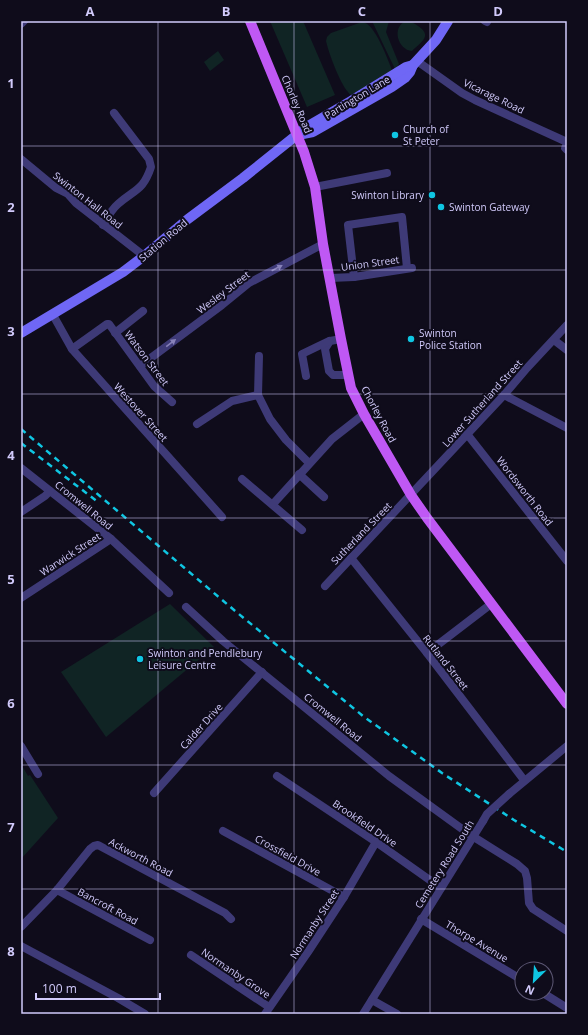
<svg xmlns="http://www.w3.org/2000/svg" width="588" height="1035" font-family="'Open Sans',sans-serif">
<rect width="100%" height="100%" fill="#0f0c1b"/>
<g fill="#102424">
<polygon points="270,21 303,21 335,95 307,107"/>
<polygon points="372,21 389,21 386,32 399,64 395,69"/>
<path d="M 406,21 C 411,21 414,23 418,26 C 433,36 421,42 412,51 C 398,50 391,27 406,21 Z"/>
<path d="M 362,22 C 375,22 388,61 393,72 L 354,95 C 351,95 350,95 348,92 C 340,83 329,54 326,41 L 327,37 L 331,33 Z"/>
<polygon points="218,51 224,60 210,71 204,62"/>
<polygon points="170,604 214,647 106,737 61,672"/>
<polygon points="21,764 28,776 30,775 58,818 21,859"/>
</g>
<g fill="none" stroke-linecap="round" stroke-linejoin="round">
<g stroke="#3e3a77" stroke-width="8">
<polyline points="485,21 487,22"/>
<polyline points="21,24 24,21"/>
<polyline points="417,61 462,93 475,100 567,142"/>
<polyline points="567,144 565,148 567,150"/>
<polyline points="21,159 56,188 68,194 76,203 144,256"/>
<polyline points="315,187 387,173"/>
<path d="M 103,225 C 107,218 111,210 118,204 C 135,189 143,191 151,167 L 149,159 L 114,113"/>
<polyline points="354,277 348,225 402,217 407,268"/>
<polyline points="330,278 354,277 412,268"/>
<polyline points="53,315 72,349 222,517"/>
<polyline points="115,333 143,311"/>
<polyline points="341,339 330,341 325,349 329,371 333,375 348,375"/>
<polyline points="554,340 567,350"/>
<polyline points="72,349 107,324 109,324 154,386 172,402"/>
<polyline points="259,356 258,395 270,419 286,440 309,463"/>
<polyline points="140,366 222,305 249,283 323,244"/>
<polyline points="306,376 302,354 329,341"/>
<polyline points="504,395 567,428"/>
<polyline points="197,424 232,401 258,395"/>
<polyline points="467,434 567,561"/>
<polyline points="21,468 111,539 169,593"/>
<polyline points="299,474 324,497"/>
<polyline points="242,479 302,530"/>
<polyline points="273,504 332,439 364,414"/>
<polyline points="21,512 45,496 50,491"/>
<polyline points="351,558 427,653 524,780"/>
<polyline points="325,586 504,395 527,368 567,325"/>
<polyline points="21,598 111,539"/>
<polyline points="186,607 223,641 389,776 469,834 517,864 525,871 527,878 529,903 533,909 567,931"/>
<polyline points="427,653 491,604"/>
<polyline points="21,746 38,774"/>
<polyline points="277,776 376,842 441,888"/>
<polyline points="154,793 262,672"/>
<polyline points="509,794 567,746"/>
<polyline points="223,831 344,897"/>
<polyline points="57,890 150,940"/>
<polyline points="421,919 522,980"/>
<polyline points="21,927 57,890 90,849 94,846 98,845 225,913 231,919"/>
<polyline points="21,946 118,998 145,1014"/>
<polyline points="191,955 269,1007"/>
<polyline points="543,993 567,1008"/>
<polyline points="372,1000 397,1014"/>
<polyline points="265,1014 308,952 344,897 376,842"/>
<polyline points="363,1014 483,821"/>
</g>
<g stroke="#6f67f5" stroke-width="10">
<polyline points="298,135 313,132 392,87 405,78 410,72 413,65 436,40 448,21"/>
<polyline points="21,333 123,272 144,256 188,219 243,178 308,126 351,101 406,67 413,65"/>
</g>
<polyline stroke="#bf58f4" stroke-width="10" points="250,21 304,152 315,187 323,244 341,339 351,388 364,414 411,495 427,518 567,704"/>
<g stroke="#0fc6e2" stroke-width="2.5" stroke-dasharray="6 5" stroke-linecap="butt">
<polyline points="21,429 234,610 363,716 442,773 514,820 567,852"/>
<polyline points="21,443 98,502"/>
</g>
<polyline stroke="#3e3a77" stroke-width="8" points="483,821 487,814 509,794"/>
</g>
<defs><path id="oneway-solid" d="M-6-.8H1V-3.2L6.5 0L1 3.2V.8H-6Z"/></defs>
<g fill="#8882b9">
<use href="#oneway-solid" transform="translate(277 268) rotate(-27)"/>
<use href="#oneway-solid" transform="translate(171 343) rotate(-37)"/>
</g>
<path fill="none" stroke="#d1cafb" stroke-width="1" stroke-opacity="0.55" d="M 158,21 L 158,1014M 294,21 L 294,1014M 430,21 L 430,1014M 21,146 L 567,146M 21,270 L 567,270M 21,394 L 567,394M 21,518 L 567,518M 21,641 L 567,641M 21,765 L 567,765M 21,889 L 567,889"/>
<g fill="#0fc6e2" stroke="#0f0c1b" stroke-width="1.5">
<circle cx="395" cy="135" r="4"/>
<circle cx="432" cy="195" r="4"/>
<circle cx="441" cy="207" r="4"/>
<circle cx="411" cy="339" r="4"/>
<circle cx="140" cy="659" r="4"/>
</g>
<g text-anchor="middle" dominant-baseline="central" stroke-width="4" stroke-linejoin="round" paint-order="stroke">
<g font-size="10" fill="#d1cafb" stroke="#0f0c1b">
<text transform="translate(494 96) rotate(26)">Vicarage Road</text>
<text transform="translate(357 97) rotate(-31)">Partington Lane</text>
<text transform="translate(297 104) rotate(67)">Chorley Road</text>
<text transform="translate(88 200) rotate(38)">Swinton Hall Road</text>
<text transform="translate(163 240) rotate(-40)">Station Road</text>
<text transform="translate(370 263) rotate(-8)">Union Street</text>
<text transform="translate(223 292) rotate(-37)">Wesley Street</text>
<text transform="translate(147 358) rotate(53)">Watson Street</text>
<text transform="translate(482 403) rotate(-48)">Lower Sutherland Street</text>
<text transform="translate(141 412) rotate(48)">Westover Street</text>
<text transform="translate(379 414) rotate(62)">Chorley Road</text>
<text transform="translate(525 491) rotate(52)">Wordsworth Road</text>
<text transform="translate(84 505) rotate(39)">Cromwell Road</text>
<text transform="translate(361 533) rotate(-46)">Sutherland Street</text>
<text transform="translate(70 554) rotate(-33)">Warwick Street</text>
<text transform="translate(446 662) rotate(52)">Rutland Street</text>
<text transform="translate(333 717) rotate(39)">Cromwell Road</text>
<text transform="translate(201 726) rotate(-48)">Calder Drive</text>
<text transform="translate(365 823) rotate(34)">Brookfield Drive</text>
<text transform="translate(288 855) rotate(29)">Crossfield Drive</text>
<text transform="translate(141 857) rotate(28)">Ackworth Road</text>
<text transform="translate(444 864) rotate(-58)">Cemetery Road South</text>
<text transform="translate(108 906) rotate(28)">Bancroft Road</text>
<text transform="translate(314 924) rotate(-57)">Normanby Street</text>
<text transform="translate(477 941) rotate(31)">Thorpe Avenue</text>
<text transform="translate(236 973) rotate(34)">Normanby Grove</text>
</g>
<g font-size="10" fill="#d1cafb" stroke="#0f0c1b" text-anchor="start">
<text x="403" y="129">Church of<tspan x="403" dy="12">St Peter</tspan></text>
<text x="424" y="195" text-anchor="end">Swinton Library</text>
<text x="449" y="207">Swinton Gateway</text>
<text x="419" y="333">Swinton<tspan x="419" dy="12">Police Station</tspan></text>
<text x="148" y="653">Swinton and Pendlebury<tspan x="148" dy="12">Leisure Centre</tspan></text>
</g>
</g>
<rect width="588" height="1035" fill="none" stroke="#0f0c1b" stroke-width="44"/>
<g transform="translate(534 981) rotate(205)"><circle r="19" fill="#0f0c1b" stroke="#5d5875"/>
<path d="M0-3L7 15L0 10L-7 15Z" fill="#0fc6e2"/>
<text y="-6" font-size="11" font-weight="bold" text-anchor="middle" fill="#d1cafb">N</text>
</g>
<path d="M36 993v6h124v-6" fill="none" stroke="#d1cafb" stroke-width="2"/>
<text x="42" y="993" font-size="12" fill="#d1cafb" stroke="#0f0c1b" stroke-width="3" paint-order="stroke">100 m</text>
<rect x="22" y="22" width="544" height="991" fill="none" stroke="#d1cafb" stroke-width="1.5"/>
<g font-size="13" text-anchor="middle" font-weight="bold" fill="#d1cafb">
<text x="90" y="16">A</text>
<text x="226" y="16">B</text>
<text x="362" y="16">C</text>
<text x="498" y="16">D</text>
<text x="11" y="88">1</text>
<text x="11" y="212">2</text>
<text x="11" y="336">3</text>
<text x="11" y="460">4</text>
<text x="11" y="584">5</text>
<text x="11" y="708">6</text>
<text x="11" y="832">7</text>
<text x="11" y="956">8</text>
</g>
</svg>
